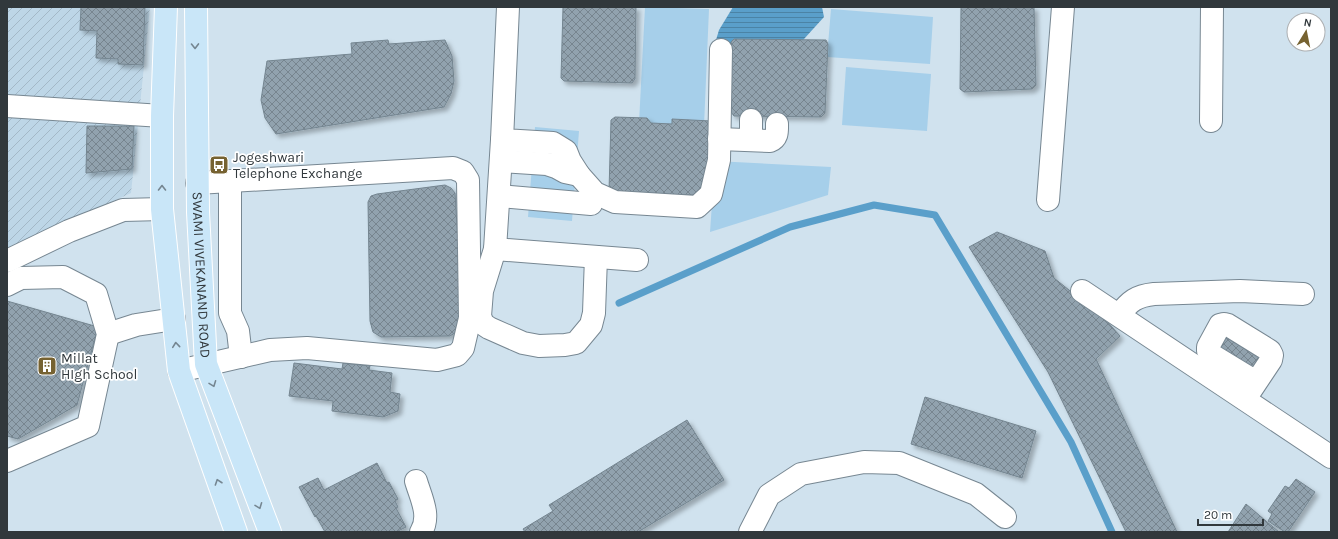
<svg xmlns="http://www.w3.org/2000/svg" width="1338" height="539" font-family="Karla,sans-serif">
<defs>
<pattern id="industrial-furrows" width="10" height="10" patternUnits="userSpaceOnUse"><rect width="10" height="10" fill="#bdd6e7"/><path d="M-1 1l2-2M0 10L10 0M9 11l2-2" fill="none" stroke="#a3b8c7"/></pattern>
<pattern id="water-rules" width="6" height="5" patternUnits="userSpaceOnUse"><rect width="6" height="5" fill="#5a9fca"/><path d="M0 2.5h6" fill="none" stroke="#4b83a5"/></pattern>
<pattern id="building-cross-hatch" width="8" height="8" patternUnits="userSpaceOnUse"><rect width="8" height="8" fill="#91a2ae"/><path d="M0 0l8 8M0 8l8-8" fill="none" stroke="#77858f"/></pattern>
<filter id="shadow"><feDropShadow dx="3.5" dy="3.5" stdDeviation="2" flood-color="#0004"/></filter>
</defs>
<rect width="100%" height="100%" fill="#d0e2ee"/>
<polygon fill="url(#industrial-furrows)" points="7,7 150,7 131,193 7,249"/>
<g fill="#a6cfea">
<polygon points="645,7 709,9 704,126 639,123"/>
<polygon points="831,9 933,17 930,64 827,57"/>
<polygon points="846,67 931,74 927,131 842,125"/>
<polygon points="535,127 579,131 572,221 528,217"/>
<polygon points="715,161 831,167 828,195 710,232"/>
</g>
<polygon fill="url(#water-rules)" points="733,7 822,7 824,17 794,50 713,50 719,30"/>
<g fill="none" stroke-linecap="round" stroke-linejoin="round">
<polyline stroke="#5a9fca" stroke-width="7" points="619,303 790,227 874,205 935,215 1071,442 1112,532"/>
</g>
<g fill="url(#building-cross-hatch)" stroke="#748590" filter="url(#shadow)">
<polygon points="81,7 145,7 143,65 118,64 118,59 96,58 97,31 80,30"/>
<polygon points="563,7 636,7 635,79 632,83 564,81 561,78"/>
<polygon points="961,7 1034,7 1036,85 1032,89 964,92 960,89"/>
<polygon points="734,39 826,40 828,44 825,113 821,117 734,116 731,112 731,42"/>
<polygon points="388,40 389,44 445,40 452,56 454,81 451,94 444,107 276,134 265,118 261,100 267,61 352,54 351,43"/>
<polygon points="615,117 647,118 651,123 672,124 672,119 711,121 705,192 701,195 615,195 609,191 611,120"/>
<polygon points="87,126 134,126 132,169 86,173"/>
<polygon points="445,185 451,188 455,193 463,324 458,331 450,336 381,337 373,332 370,321 368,202 371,196 377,194"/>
<polygon points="997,232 1045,251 1054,278 1104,318 1120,336 1096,359 1177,532 1126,532 1048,372 969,247"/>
<polygon points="7,301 98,327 77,405 18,439 7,436"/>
<polygon points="1225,330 1267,356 1254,376 1212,349"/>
<polygon points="294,363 342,369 343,363 370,366 369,370 392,373 390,392 400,394 398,411 383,417 332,411 333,401 289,396"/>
<polygon points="925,397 1036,431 1022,478 911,444"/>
<polygon points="687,420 724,480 638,532 525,532 523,529 553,511 549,505"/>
<polygon points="377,463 387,483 389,482 398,499 395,501 398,507 396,508 406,527 396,532 325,532 316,516 315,517 299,487 318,478 324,490"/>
<polygon points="1296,479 1315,492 1288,532 1285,532 1268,521 1272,514 1268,511 1285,486 1289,488"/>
<polygon points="1246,504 1279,532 1228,532"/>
</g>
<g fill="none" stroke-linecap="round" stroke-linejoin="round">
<defs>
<g id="minor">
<polyline points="508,7 502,140 553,143 566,151 570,161 579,175 595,193 615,202 697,207 711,194 719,160 721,50"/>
<polyline points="7,106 162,116"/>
<polyline points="1211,121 1212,7"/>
<path d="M 719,139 L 770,141 C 778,138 777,131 777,124"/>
<polyline points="502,140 495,249 482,291 480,316 483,324 489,328 523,343 539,346 565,345 576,343 591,325 594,313 596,257"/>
<polyline points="751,140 751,120"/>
<polyline points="501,161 547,164 556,167 565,172 579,175"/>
<polyline points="230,181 230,313 238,331 241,357"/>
<polyline points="499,196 591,204"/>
<polyline points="1048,200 1063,7"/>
<polyline points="495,249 637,260"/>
<polyline points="7,261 69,231 123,210 162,209"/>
<polyline points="7,285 21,278 63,277 96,294 108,334 88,426 7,461"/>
<polyline points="1082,291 1331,457"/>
<path d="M 1119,315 C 1130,301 1136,296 1154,294 L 1240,291 L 1303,294"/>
<polyline points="108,334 136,325 174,319"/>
<polyline points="179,371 270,350 307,348 437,360 457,355 463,348 470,318 468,180 463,172 453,168 197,183"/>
<polyline points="1245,399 1271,360 1272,355 1270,351 1228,325 1224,324 1220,325 1208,347 1208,351 1210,354 1256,382"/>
<path d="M 416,481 C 421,498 431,516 421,532"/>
<polyline points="750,532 769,495 801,474 864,462 899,463 976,494 1005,517"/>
</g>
<g id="major">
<polyline points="166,7 162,116 162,209 179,371 236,532"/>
<path id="s1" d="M 196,7 L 198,212 L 206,364 L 270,532"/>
</g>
</defs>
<use href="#minor" stroke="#778792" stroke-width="24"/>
<use href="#major" stroke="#fff" stroke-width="24"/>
<use href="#minor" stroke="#fff" stroke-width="22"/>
<use href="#major" stroke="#c9e6f8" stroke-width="22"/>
</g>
<defs><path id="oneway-chevron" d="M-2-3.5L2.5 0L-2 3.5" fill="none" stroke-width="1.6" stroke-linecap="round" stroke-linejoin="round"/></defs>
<g stroke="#758691">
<use href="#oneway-chevron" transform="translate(195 46) rotate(89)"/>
<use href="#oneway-chevron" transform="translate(162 188) rotate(-90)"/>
<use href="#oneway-chevron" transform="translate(176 345) rotate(-96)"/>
<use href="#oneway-chevron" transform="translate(213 384) rotate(69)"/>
<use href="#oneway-chevron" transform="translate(218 482) rotate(-109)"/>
<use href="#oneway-chevron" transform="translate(259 506) rotate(69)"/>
</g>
<defs>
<symbol id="bus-square" viewBox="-11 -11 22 22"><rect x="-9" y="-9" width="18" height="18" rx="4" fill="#766231" stroke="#fff"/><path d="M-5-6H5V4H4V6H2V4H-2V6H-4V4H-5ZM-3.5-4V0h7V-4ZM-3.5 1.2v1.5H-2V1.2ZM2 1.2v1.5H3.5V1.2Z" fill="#fff"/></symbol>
<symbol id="building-square" viewBox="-11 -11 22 22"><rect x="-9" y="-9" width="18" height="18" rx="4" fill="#766231" stroke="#fff"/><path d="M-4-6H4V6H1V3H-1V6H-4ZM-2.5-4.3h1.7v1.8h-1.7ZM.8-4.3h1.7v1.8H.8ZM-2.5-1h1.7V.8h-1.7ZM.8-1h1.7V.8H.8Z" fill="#fff"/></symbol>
</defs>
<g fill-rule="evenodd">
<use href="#bus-square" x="208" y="154" width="22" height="22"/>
<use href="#building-square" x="36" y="355" width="22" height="22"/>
</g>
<g text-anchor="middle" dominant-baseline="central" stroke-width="3.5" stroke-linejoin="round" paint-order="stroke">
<g font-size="14" fill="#31383c" stroke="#fff" text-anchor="start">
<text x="233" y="157">Jogeshwari<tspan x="233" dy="16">Telephone Exchange</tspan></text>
<text x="61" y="358">Millat<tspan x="61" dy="16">HIgh School</tspan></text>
</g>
<g font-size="14" fill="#31383c" stroke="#fff">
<text stroke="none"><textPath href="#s1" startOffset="268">SWAMI VIVEKANAND ROAD</textPath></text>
</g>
</g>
<rect width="1338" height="539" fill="none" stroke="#31383c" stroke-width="16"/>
<g transform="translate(1306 32) rotate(10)"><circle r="19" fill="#ffffff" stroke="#adafb1"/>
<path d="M0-3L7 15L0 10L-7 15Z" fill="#766231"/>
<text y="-6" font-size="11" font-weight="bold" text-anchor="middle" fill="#31383c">N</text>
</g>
<path d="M1198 519v6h65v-6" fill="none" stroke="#31383c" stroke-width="2"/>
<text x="1204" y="519" font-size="12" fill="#31383c" stroke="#ffffff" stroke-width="3" paint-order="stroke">20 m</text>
</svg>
